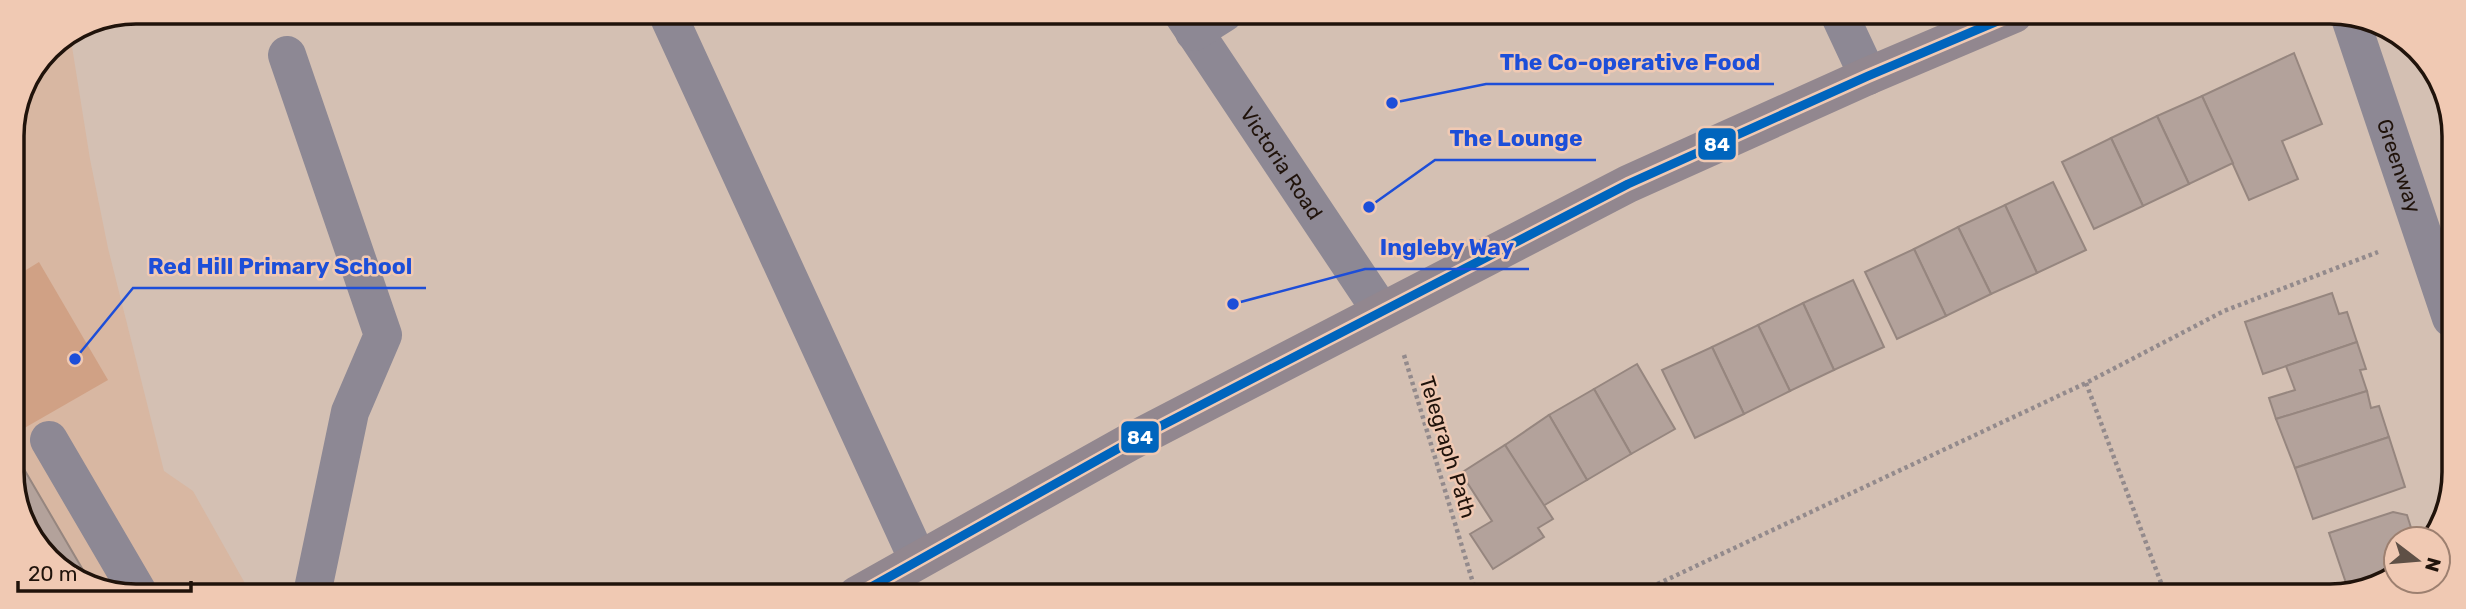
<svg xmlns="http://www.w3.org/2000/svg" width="2466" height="609" font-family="Rubik,sans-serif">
<rect width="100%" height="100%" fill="#d4c0b3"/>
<polygon fill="#d8b7a2" points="70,34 90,159 108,248 164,471 193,491 251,594 112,594 48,560 15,497 12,129 49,48"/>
<polygon fill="#d0a185" points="39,262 108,380 14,434 13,278"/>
<g fill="#b3a29b" stroke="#96867f" stroke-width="2">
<polygon points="2294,53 2322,124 2282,141 2298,179 2249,200 2202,96"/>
<polygon points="2202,96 2233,163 2189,184 2157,116"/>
<polygon points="2157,116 2189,184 2143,206 2111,138"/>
<polygon points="2111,138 2143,206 2094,229 2062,162"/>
<polygon points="2053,182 2086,250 2037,273 2005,205"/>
<polygon points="2005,205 2037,273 1991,294 1958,227"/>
<polygon points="1958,227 1991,294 1946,316 1914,249"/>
<polygon points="1914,249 1946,316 1897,339 1865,272"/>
<polygon points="1853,280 1884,347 1834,370 1803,303"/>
<polygon points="2332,293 2339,314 2347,312 2357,342 2263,374 2245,322"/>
<polygon points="1803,303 1834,370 1790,391 1758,325"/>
<polygon points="1758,325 1790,391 1744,414 1712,347"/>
<polygon points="2357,342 2366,369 2360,370 2367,391 2276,419 2269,398 2295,390 2286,366"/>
<polygon points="1712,347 1744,414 1695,438 1662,370"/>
<polygon points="1637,364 1675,429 1631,454 1594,389"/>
<polygon points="1594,389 1631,454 1587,480 1549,415"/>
<polygon points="2367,391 2371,408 2379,406 2389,437 2295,468 2276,419"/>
<polygon points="1549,415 1587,480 1543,506 1505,445"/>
<polygon points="2389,437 2405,487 2313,519 2295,468"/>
<polygon points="1505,445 1553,519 1538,528 1544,537 1493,569 1470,534 1492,521 1461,473"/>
<polygon points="21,464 90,582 48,560 15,497 15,468"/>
<polygon points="2393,512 2407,515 2413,534 2409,539 2396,539 2396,569 2347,586 2329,533"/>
<polygon points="2396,569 2396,572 2337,597 2325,596 2323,593"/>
</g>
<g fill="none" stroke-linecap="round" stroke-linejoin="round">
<g stroke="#938a8c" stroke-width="4.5" stroke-dasharray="3.5 3.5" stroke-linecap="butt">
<polyline points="1404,355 1477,596"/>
<polyline points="2086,383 2166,596"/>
<polyline points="1632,596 2086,383 2224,311 2378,252"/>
</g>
<g stroke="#8d8894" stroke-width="38">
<polyline points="667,13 918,560"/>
<path id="s1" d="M 1182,13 L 1381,311"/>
<polyline points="1839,14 1868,76"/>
<path id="s2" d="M 2349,15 L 2451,318"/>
<polyline points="1194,32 1224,13"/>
<polyline points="287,55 383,335 350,412 312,594"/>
<polyline points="49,440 139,594"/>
</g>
<polyline stroke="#92878f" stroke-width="38" points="857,595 1128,443 1628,184 1868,76 2014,14"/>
<defs>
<polyline id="bus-1" points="857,595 1128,443 1628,184 1868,76 2014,14"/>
</defs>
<use href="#bus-1" stroke="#f0c9b3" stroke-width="14"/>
<use href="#bus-1" stroke="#0065bd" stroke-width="9"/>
</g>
<g text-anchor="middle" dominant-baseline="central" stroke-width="5" stroke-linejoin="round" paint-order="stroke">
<g font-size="21" fill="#20130b" stroke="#f0c9b3">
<text stroke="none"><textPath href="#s1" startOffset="180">Victoria Road</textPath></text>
<text stroke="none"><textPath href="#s2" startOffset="159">Greenway</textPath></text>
<text transform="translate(1448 447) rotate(73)">Telegraph Path</text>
</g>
</g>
<path d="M0 0H2466V609H0ZM136 24H2330A112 112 0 0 1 2442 136V472A112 112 0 0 1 2330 584H136A112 112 0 0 1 24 472V136A112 112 0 0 1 136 24Z" fill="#f0c9b3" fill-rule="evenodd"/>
<path fill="none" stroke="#20130b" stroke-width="3.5" d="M136 24H2330A112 112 0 0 1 2442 136V472A112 112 0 0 1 2330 584H136A112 112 0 0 1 24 472V136A112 112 0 0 1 136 24Z"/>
<path fill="none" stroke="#1d4ed8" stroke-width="2.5" d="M1392 103L1486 84H1774M1369 207L1435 160H1596M1233 304L1365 269H1529M75 359L133 288H426"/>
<g fill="#1d4ed8" stroke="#f0c9b3" stroke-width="2.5">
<circle cx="1392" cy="103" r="7"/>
<circle cx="1369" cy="207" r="7"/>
<circle cx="1233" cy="304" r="7"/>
<circle cx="75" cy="359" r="7"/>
</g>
<g font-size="23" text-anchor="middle" font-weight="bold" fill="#1d4ed8" stroke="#f0c9b3" stroke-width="5" stroke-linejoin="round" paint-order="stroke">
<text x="1630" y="70">The Co-operative Food</text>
<text x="1516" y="146">The Lounge</text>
<text x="1447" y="255">Ingleby Way</text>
<text x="280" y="274">Red Hill Primary School</text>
</g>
<g stroke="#f0c9b3" stroke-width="2.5">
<rect x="1697" y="127" width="40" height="34" rx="7" fill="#0065bd"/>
<rect x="1120" y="420" width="40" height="34" rx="7" fill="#0065bd"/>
</g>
<g font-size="19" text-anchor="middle" font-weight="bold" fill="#fff">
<text x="1717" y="151">84</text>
<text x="1140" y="444">84</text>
</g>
<g transform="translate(2417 560) rotate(106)"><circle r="33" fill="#f0c9b3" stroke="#9d8070" stroke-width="2"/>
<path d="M0-5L12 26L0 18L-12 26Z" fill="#5f5046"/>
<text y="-10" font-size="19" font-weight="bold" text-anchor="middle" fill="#20130b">N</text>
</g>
<path d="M18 581v10h173v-10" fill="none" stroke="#20130b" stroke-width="3.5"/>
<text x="28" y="581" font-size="21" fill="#20130b" stroke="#f0c9b3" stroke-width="5" paint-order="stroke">20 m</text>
</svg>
